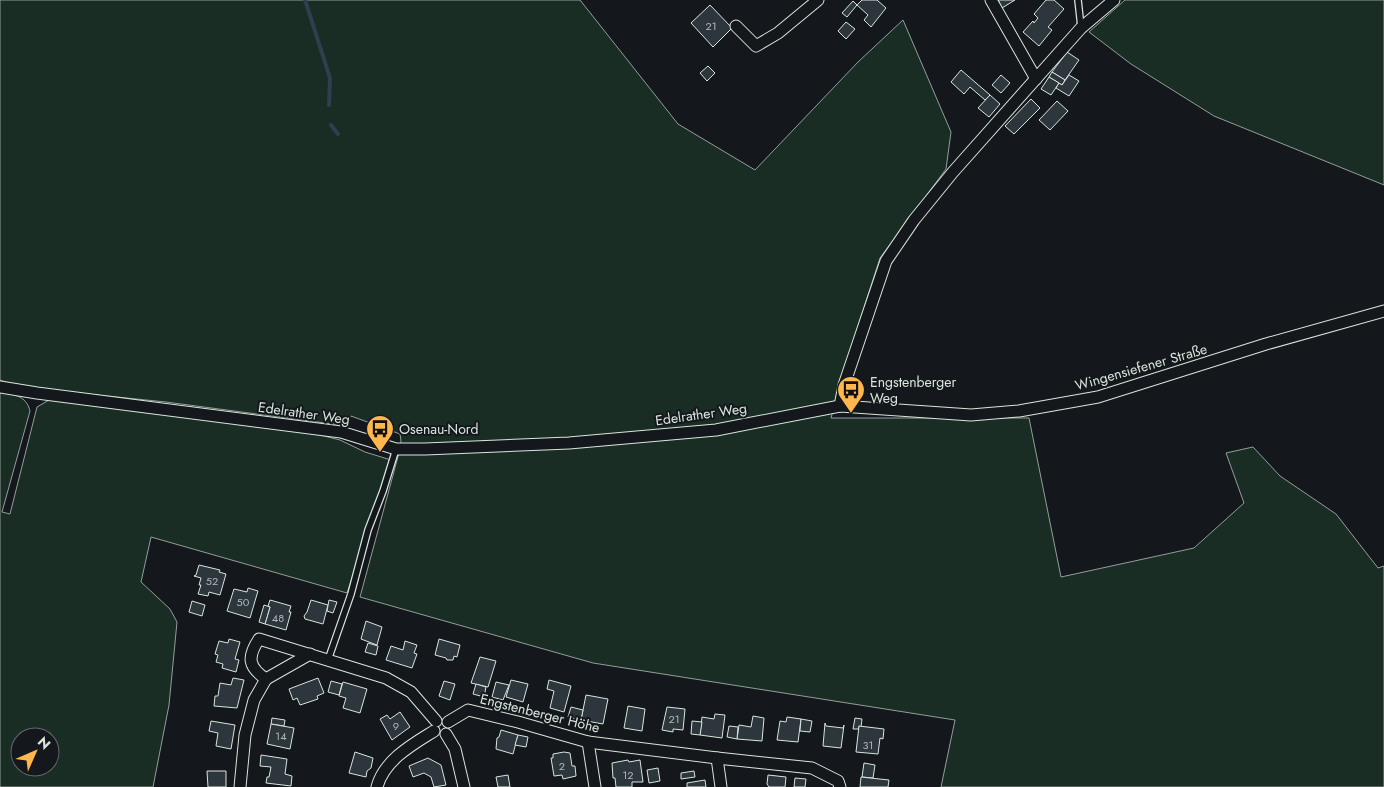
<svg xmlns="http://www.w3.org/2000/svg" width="1384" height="787" font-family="Jost,sans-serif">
<rect width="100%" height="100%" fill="#14181c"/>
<g fill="#1a2d24" stroke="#939e99" fill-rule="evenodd">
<polygon points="0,0 580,0 678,124 755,170 858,62 903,20 951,132 946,169 880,258 856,332 831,418 1029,418 1061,577 1194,548 1244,503 1226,453 1253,447 1280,476 1336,514 1378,568 1384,566 1384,787 941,787 955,720 593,663 360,597 399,453 401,441 400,434 351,416 348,426 166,402 18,387 0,380"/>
<polygon points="1125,0 1384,0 1384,185 1214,116 1131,64 1089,32"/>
<path d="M 0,392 C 14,395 26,395 30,411 L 2,512 L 10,514 L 37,407 L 49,400 L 156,412 L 316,434 L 340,440 L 365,452 L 391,460 L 347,593 L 151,537 L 141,582 L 170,609 L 177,622 L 169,705 L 153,787 L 0,787 ZM 20,737 L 50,737 L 50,767 L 20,767 Z"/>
</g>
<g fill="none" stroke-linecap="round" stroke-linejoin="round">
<g stroke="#2f3f4d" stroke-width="4">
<polyline points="305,0 330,78 329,105"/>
<polyline points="331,125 338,134"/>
</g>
</g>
<g fill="#2c363c" stroke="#d8e6dc">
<polygon points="862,0 877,0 886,8 871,27 864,20 868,15 857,5"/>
<polygon points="998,0 1015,0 1002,8"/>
<polygon points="1046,0 1054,0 1064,9 1048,27 1052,30 1039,46 1023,32 1033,21 1034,23 1038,18 1034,14"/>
<polygon points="853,1 857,5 847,17 842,13"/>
<polygon points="710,5 732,28 713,47 691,23"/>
<polygon points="846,22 855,29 846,39 838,31"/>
<polygon points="1067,52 1079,60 1065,80 1052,72"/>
<polygon points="708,66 715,73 707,81 700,73"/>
<polygon points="961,70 990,95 985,100 970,87 964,94 951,82"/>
<polygon points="1052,72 1065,80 1062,85 1049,77"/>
<polygon points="1001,75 1010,83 1001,93 992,85"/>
<polygon points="1069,75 1079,81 1069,96 1056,88 1059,83 1062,85"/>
<polygon points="1049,77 1059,83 1051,95 1041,89"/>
<polygon points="990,95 1000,104 989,117 978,108"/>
<polygon points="1031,99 1040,108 1014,134 1005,126"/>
<polygon points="1057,101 1068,111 1050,130 1039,120"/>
<polygon points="199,565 220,570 219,572 226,574 220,595 209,592 208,596 198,594 201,585 199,585 201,578 194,576 196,575"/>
<polygon points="248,588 258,591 250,618 227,611 234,589 247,592"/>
<polygon points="270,600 291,606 289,612 291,612 286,630 265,624 270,607 268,606"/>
<polygon points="311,600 328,605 323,624 305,619 304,616 307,612"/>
<polygon points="329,600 337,602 333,613 327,611"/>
<polygon points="192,601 205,605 202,616 189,612"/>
<polygon points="264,605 270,607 265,624 259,622"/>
<polygon points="366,621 382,627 377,645 361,639"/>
<polygon points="229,639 240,642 235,659 239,660 236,672 222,668 223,664 216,662 218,655 215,654 219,641 228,643"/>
<polygon points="439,639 460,645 457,657 454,656 453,660 447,660 446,658 435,655"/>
<polygon points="405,641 417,645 414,653 417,654 412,668 386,660 391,646 403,650"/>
<polygon points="368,643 378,646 376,655 365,652"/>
<polygon points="480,657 496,661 488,687 471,683"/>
<polygon points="233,678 244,680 237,708 214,706 215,696 218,696 220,683 231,685"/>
<polygon points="318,678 324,693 317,696 318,699 300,705 297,698 293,700 289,689"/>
<polygon points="511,680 528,684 523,702 506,697"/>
<polygon points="549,680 571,686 564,712 550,708 554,691 547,689"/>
<polygon points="331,681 342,684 339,695 328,692"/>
<polygon points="444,681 455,684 450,700 439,696"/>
<polygon points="343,682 367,689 360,713 343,708 346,698 339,696"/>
<polygon points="496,682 509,685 503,700 492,697"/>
<polygon points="476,684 486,687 484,697 473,694"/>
<polygon points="586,695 608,699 603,724 581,720"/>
<polygon points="628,706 645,709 642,731 624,728"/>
<polygon points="571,707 583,710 581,720 568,717"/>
<polygon points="667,707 685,709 683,730 673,729 673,732 662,730"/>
<polygon points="400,712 410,727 392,740 380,719 387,715 390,719"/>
<polygon points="715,714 725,715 722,738 700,735 702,717 714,719"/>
<polygon points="753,716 764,718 762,741 737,739 739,725 751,727"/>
<polygon points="787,717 801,719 798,742 777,740 780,721 786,722"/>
<polygon points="272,718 285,720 284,726 271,724"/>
<polygon points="855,718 862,719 861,727 859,726 859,729 853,729"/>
<polygon points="801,719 812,721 810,732 800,731"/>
<polygon points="211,721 235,725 231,749 216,746 218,733 209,731"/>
<polygon points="692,721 702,722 700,735 691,734"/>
<polygon points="825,723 826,726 843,728 844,725 841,748 823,746"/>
<polygon points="271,724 294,728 290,749 267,744"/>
<polygon points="729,726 738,727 737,739 727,737"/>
<polygon points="859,726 884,729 883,739 880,738 878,754 856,752"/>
<polygon points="501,730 518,735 513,754 496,749 497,738 499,737"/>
<polygon points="518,735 528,737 526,747 515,745"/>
<polygon points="355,752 373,758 371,768 367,771 366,777 349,773"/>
<polygon points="564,752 570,753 572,766 575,766 576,776 563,779 562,775 554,776 551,758 553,758 553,754"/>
<polygon points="261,755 287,759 285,774 292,776 291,786 266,783 267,777 269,777 271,767 260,766"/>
<polygon points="428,758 441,765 446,785 434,787 431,777 424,773 413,777 409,766"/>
<polygon points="628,760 629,762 640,760 643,782 632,782 632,787 616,787 615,778 613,778 612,763"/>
<polygon points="864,763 875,765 873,778 862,777"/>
<polygon points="658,768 660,781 649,783 647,770"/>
<polygon points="207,771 226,771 226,787 208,787"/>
<polygon points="694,771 695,777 681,779 681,773"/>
<polygon points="508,775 510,787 498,787 496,777"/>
<polygon points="768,775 786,777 785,787 769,787 767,784"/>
<polygon points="861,777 889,780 888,787 860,787"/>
<polygon points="795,778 806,779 805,787 794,787"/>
<polygon points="705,780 706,787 687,787 687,783"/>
</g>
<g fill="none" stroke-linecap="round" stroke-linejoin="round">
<defs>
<g id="lane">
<polyline points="1078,0 1081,27"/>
<polyline points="328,660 351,594 368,530 383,491 396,449"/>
</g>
<g id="street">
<polyline points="991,0 1036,79"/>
<polyline points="736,26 756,46 778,33 818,0"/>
<polyline points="0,387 37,393 341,432 396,449 425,449 569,443 716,430 840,406 971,415 1019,411 1098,397 1266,344 1384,311"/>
<polyline points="840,406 844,385 886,261 914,220 953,172 1081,28 1114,0"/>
<path d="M 266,679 C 248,667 247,657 259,639 L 386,678 L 411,692 L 436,721"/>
<polyline points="266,679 310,654"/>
<polyline points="448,722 468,710 518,722 588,742 717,758 812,768 838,781 840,787"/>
<polyline points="446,734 455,749 464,787"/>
<polyline points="588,742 595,787"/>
<polyline points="717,758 721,787"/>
<polyline points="240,787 245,735 254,700 266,679"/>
<path d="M 377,787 C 384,760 413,744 434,731"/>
</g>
</defs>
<use href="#lane" stroke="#d8e6dc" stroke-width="8"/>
<use href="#street" stroke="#d8e6dc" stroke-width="13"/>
<use href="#lane" stroke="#14181c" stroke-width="5.5"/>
<use href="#street" stroke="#14181c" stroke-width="11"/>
</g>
<defs>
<symbol id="bus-pin" viewBox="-11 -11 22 30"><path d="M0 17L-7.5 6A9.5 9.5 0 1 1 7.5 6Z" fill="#ffb74d" stroke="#14181c"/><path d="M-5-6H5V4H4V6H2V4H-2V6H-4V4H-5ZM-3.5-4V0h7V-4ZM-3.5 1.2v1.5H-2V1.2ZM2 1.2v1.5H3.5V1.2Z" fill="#111"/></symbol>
</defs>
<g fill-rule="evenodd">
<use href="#bus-pin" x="835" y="374" width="32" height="43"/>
<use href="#bus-pin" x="364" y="413" width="32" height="43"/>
</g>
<g text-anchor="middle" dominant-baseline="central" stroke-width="4" stroke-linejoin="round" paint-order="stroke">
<g font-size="11" fill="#adbab4">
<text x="711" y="26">21</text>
<text x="212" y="581">52</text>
<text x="243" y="602">50</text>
<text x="278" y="618">48</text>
<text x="674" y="719">21</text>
<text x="396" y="726">9</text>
<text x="281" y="736">14</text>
<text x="868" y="745">31</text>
<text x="562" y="766">2</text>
<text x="628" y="775">12</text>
</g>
<g font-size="14" fill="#d8e6dc" stroke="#14181c">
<text transform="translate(1141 367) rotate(-16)">Wingensiefener Straße</text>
<text transform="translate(304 413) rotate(8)">Edelrather Weg</text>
<text transform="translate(701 414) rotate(-8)">Edelrather Weg</text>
<text transform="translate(540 713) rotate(14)">Engstenberger Höhe</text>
</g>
<g font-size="14" fill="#d8e6dc" stroke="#14181c" text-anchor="start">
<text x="870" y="382">Engstenberger<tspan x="870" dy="16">Weg</tspan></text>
<text x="399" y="429">Osenau-Nord</text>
</g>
</g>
<g transform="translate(35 752) rotate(45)"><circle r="24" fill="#14181c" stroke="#626a69"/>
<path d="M0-4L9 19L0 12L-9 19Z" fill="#ffb74d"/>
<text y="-8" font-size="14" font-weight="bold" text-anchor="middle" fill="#d8e6dc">N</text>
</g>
</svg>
